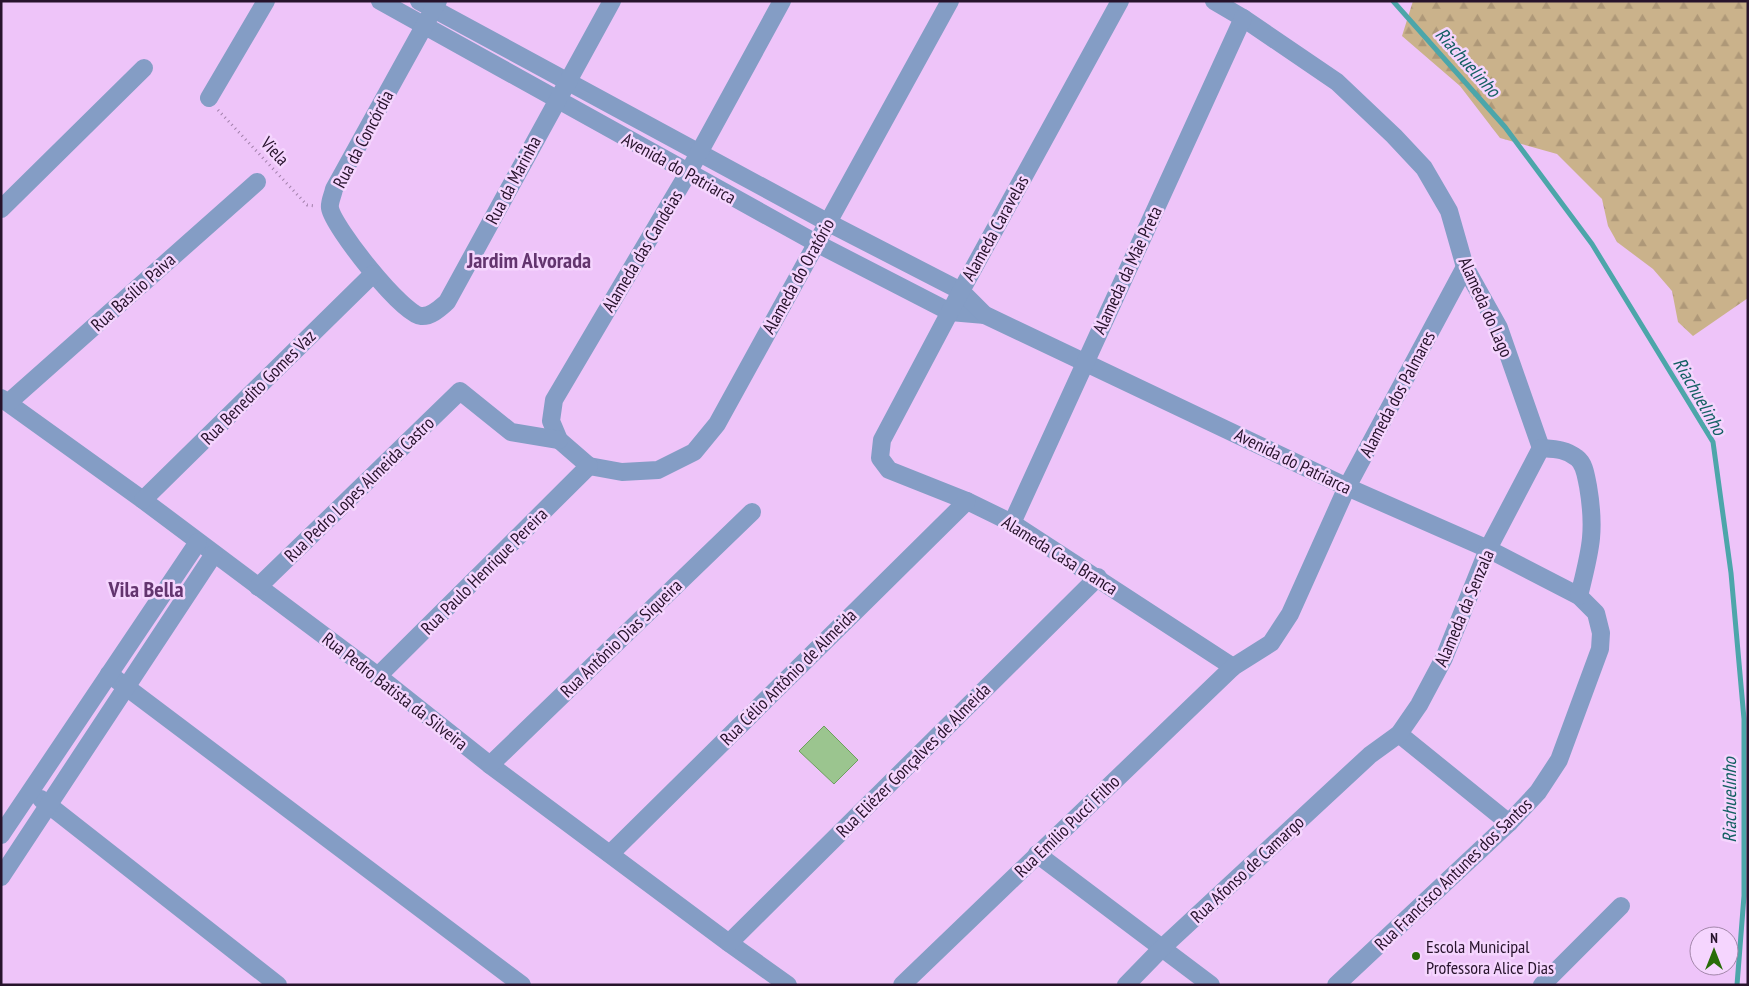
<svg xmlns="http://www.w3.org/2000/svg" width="1749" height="986" font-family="'PT Sans Narrow',sans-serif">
<defs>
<pattern id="forest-firs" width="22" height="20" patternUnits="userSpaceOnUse" patternTransform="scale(1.25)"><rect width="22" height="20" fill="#cab28b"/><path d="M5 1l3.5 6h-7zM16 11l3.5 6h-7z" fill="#ae9878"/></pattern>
</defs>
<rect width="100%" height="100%" fill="#eec4f9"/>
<polygon fill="url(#forest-firs)" points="1413,1 1748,1 1748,298 1693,336 1678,322 1672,291 1653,269 1617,242 1608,226 1602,199 1557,154 1500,138 1460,86 1402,36"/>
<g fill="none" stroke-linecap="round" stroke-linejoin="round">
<polyline stroke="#4ca6aa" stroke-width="5" points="1393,1 1505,127 1592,244 1713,442 1731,573 1744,719 1744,896 1737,985"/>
</g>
<polygon fill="#9bc58f" stroke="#6d9f5f" points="824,726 858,760 834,784 799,751"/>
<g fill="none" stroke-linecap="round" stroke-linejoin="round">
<polyline stroke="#a280ab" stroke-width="3" stroke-dasharray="1 4" stroke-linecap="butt" points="218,110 307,205 316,206"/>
<g stroke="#849dc5" stroke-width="18">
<polyline points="380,1 816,243 950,312 985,315"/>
<polyline points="419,1 827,222 961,291 985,315 1347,487 1488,549 1579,596 1596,613 1601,633 1600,649 1559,760 1538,792 1509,823 1336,985"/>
<path d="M 438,1 L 334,189 C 333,195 329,202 330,208 C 333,227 403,315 421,316 C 431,317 440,308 447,302 L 612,1"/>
<polyline points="1120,1 961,291 882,440 880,458 889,470 967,501 1012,523 1233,667"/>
<polyline points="1214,1 1243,18 1337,82 1394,136 1424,168 1449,211 1465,267 1499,328 1541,448"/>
<polyline points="209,98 266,1"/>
<polyline points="1,209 144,68"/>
<polyline points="1,398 143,500 378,676 490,765 729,943 788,985"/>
<polyline points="9,402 257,182"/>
<path d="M 1541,448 C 1554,449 1566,449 1577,458 C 1585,464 1586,477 1588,486 C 1596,533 1590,551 1579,596"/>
<polyline points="589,466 622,472 658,470 694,452 717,424 950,1"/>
<polyline points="589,466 559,440 551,421 554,400 688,173 782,1"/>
<polyline points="143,500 373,274"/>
<polyline points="1012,523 1243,18"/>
<polyline points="258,587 460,391 511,432 559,440"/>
<polyline points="109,674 522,985"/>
<polyline points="378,676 589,466"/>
<polyline points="1399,734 1509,823"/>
<polyline points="490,765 752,512"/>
<polyline points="41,799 278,985"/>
<polyline points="1,835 198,542"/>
<polyline points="610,854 967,501"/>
<polyline points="1037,854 1211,985"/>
<polyline points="1,877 214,554"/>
<polyline points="729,943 1098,577"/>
<polyline points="902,985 1233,667 1271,643 1290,614 1347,487 1465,267"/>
<polyline points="1126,985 1163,947 1370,755 1399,734 1419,705 1444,658 1488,549 1541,448"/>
<polyline points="1542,985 1621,906"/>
</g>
</g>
<circle fill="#286d08" stroke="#f5d5fe" stroke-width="2" cx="1416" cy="956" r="5"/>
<g text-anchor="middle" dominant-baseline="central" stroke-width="5" stroke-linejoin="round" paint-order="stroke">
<g font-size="18" fill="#27132c" stroke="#f5d5fe">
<text transform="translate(363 139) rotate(-62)">Rua da Concórdia</text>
<text transform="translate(275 151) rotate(47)">Viela</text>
<text transform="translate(679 168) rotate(29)">Avenida do Patriarca</text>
<text transform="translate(513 180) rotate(-62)">Rua da Marinha</text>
<text transform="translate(995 228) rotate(-61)">Alameda Caravelas</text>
<text transform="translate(642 251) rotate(-59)">Alameda das Candeias</text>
<text transform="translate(1127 270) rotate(-65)">Alameda da Mãe Preta</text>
<text transform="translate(798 276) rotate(-61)">Alameda do Oratório</text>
<text transform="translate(133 292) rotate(-42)">Rua Basílio Paiva</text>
<text transform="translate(1486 307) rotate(66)">Alameda do Lago</text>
<text transform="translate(258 387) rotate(-45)">Rua Benedito Gomes Vaz</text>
<text transform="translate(1397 394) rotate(-62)">Alameda dos Palmares</text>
<text transform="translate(1293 461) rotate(26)">Avenida do Patriarca</text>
<text transform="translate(359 489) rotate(-44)">Rua Pedro Lopes Almeida Castro</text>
<text transform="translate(1060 555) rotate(32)">Alameda Casa Branca</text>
<text transform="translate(484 571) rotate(-45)">Rua Paulo Henrique Pereira</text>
<text transform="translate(1464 608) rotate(-67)">Alameda da Senzala</text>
<text transform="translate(621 638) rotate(-44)">Rua Antônio Dias Siqueira</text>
<text transform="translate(788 677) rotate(-45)">Rua Célio Antônio de Almeida</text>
<text transform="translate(395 691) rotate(38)">Rua Pedro Batista da Silveira</text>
<text transform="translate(913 760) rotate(-45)">Rua Eliézer Gonçalves de Almeida</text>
<text transform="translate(1067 826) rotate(-44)">Rua Emílio Pucci Filho</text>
<text transform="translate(1247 869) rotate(-43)">Rua Afonso de Camargo</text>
<text transform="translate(1453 874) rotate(-44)">Rua Francisco Antunes dos Santos</text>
</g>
<g font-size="18" fill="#27132c" stroke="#f5d5fe" text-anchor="start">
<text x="1426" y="946">Escola Municipal<tspan x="1426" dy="21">Professora Alice Dias</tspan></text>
</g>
<g font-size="19" font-style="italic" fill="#146063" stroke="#f5d5fe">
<text transform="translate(1468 62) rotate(48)">Riachuelinho</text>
<text transform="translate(1700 396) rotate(60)">Riachuelinho</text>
<text transform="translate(1729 800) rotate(-90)">Riachuelinho</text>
</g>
<g font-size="22" font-weight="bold" fill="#63356f" stroke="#f5d5fe">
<text x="529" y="260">Jardim Alvorada</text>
<text x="146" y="589">Vila Bella</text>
</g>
</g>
<rect width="1749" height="986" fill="none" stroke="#27132c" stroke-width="5"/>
<g transform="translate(1714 951)"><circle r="24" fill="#f5d5fe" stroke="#a387aa"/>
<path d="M0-4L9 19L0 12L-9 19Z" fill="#286d08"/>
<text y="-8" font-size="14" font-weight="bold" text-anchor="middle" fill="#27132c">N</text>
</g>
</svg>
